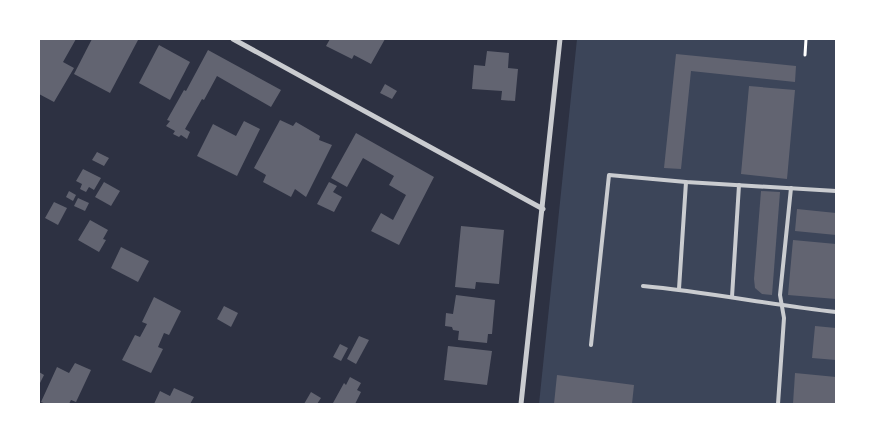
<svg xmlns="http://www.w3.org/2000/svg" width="875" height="443" font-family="'Times New Roman',serif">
<rect width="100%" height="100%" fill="#2d3142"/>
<polygon fill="#3c4559" points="577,39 836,39 836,404 539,404"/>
<g fill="#626471">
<polygon points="39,39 76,39 63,62 74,68 54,102 39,94"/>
<polygon points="92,39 138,40 110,93 74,74"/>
<polygon points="330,39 385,39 371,64 354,55 352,59 326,46"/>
<polygon points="159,45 190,62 170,100 139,83"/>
<polygon points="208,50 281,90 271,107 217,76 204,100 202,99 185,129 190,132 187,139 181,135 179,137 173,134 175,131 166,126 170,121 167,120 184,90 186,91"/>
<polygon points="487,51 509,53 508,68 518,69 515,101 501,100 502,91 472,89 474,65 485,66"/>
<polygon points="676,54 796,66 795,82 691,71 681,169 664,168"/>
<polygon points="385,84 397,91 392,99 380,93"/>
<polygon points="749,86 795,90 787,179 741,174"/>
<polygon points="280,120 293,126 296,122 320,136 319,140 332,145 306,197 295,189 291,197 263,182 266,175 254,168"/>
<polygon points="244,121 260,129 237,176 197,156 213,124 236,136"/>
<polygon points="356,133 434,177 399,245 371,231 381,213 393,220 406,195 389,185 394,176 363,158 347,187 331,178"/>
<polygon points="97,152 109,158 104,166 92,160"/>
<polygon points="83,169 101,178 94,190 89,187 86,192 80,189 82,184 76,181"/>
<polygon points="104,182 120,191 111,206 95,197"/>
<polygon points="329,182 337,186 333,192 342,197 334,212 317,204"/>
<polygon points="69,191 76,195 73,201 66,197"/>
<polygon points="761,191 780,192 772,295 762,294 755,288 754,279"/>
<polygon points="78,198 89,203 85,211 74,206"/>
<polygon points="54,202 67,208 58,225 45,218"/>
<polygon points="797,209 836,213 836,235 795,231"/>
<polygon points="90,220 108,230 103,239 106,240 99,252 78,240"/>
<polygon points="461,226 504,230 499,284 476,282 475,289 455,287"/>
<polygon points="793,240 836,244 836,299 788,295"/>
<polygon points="121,247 149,261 138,282 111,268"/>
<polygon points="456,295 495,300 492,334 488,334 487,343 458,340 459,331 453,330 452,327 445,326 446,313 453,314"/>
<polygon points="154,297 181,311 169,335 164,333 158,347 163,349 151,373 122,360 135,335 140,337 147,324 142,322"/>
<polygon points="224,306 238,313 231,327 217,319"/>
<polygon points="815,326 836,328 836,360 812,358"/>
<polygon points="359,336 369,340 356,364 347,359"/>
<polygon points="340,344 348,348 341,361 333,357"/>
<polygon points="448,346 492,351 487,385 444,380"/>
<polygon points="75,363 91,370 76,402 71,400 69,404 46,404 41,402 57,367 69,373"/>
<polygon points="39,372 44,375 39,385"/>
<polygon points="795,373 836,377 836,404 793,404"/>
<polygon points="557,375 634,385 632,404 554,404"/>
<polygon points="350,377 361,383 357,390 361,392 355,404 333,403 344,383 346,385"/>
<polygon points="174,388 194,397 190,404 154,404 160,391 170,396"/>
<polygon points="311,392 321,398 317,404 304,404"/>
</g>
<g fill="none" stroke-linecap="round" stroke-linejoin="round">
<polyline stroke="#fff" stroke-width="3" points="805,55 806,39"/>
<g stroke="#caccd0" stroke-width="4">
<path d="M 643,286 C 708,292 772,305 836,312"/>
<polyline points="679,289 686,182"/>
<polyline points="732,297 739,185"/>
<polyline points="591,345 609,175 686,182 836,191"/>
<polyline points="778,404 784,318 780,295 791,188"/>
</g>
<g stroke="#caccd0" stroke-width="5">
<polyline points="233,39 543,209"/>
<polyline points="521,404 560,39"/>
</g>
</g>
<rect width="875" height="443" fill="none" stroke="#ffffff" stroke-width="80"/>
</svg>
